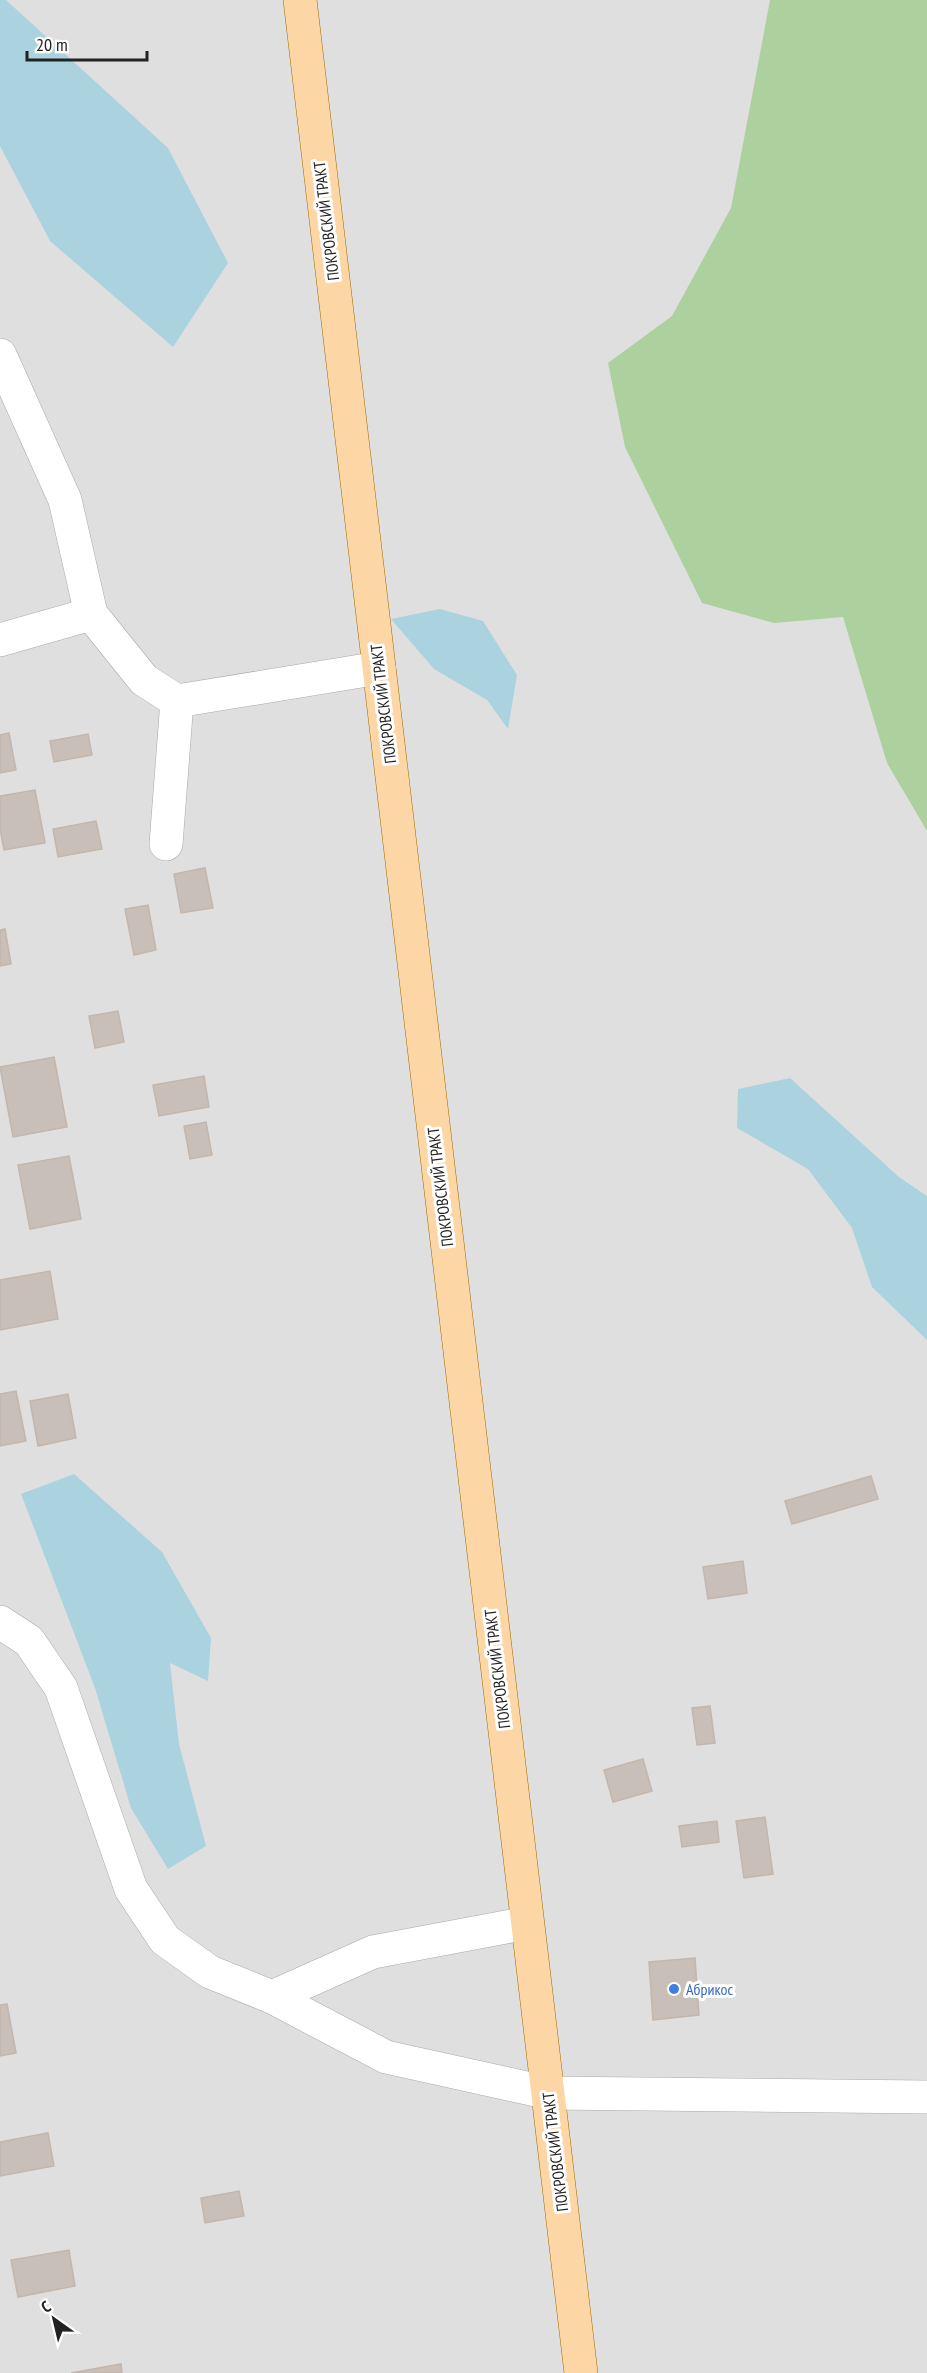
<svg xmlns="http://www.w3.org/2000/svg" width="927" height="2373" font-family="'PT Sans Narrow',sans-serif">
<rect width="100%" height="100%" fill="#f2efe9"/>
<rect fill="#e0dfdf" x="0" y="0" width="927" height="2373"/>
<polygon fill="#add19e" points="770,0 927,0 927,831 887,763 843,617 774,623 702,603 625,447 608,363 672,316 731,208"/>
<g fill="#aad3df">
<polygon points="0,0 6,0 168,148 228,263 173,347 50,241 0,146"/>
<polygon points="440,609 483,621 517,675 508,729 487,700 434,669 391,619"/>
<polygon points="790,1078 899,1177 927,1196 927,1340 872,1287 852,1228 808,1169 737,1128 738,1089"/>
<polygon points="74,1474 162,1552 211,1638 208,1681 170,1663 179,1744 206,1846 168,1869 131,1808 95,1688 21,1494"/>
</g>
<g fill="#c7bfb8" stroke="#c4b6ab" stroke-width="1.5">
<polygon points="9,733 16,770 0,773 0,735"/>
<polygon points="88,734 92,755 54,762 50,741"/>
<polygon points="35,790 45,843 4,850 0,829 0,796"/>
<polygon points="96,821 102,849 58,857 53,829"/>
<polygon points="205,868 213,908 181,913 174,874"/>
<polygon points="148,905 156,950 134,955 125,909"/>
<polygon points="5,929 11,964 0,966 0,930"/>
<polygon points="118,1011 124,1042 95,1048 89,1016"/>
<polygon points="54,1057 67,1127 13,1137 0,1067"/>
<polygon points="204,1076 209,1107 159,1116 153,1085"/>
<polygon points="206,1122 212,1155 190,1159 184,1126"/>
<polygon points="69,1156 81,1219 30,1229 18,1165"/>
<polygon points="50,1271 58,1319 0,1330 0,1280"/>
<polygon points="16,1391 26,1441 0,1446 0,1394"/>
<polygon points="68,1394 76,1438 38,1446 30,1401"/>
<polygon points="871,1476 878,1499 792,1524 785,1501"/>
<polygon points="743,1561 747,1593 708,1599 703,1567"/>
<polygon points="710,1706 715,1743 697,1745 692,1708"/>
<polygon points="643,1759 652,1791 613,1802 604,1770"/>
<polygon points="765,1817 773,1874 744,1878 736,1821"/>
<polygon points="717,1821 719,1842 682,1847 679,1826"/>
<polygon points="695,1958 699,2015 653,2020 649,1962"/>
<polygon points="7,2004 16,2053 0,2056 0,2005"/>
<polygon points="48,2133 54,2166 0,2176 0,2142"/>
<polygon points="239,2191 244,2216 205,2223 201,2198"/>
<polygon points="69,2250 75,2286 18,2297 11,2260"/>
<polygon points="121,2364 122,2373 71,2373"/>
</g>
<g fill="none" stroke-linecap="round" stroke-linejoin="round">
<defs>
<g id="minor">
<polyline points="0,355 65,500 91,614 144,680 177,701 379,668"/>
<polyline points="0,640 91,614"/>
<polyline points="166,844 177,701"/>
<polyline points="0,1622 29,1641 61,1688 131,1889 165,1940 210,1972 272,1997 386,2057 549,2093 927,2097"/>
<polyline points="272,1997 373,1952 527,1923"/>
</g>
<polyline id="major" points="300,0 581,2373"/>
</defs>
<use href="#minor" stroke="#a9a9a9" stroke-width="34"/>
<use href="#major" stroke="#a06b00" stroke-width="34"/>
<use href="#minor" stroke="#fff" stroke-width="33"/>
<use href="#major" stroke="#fcd6a4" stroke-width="33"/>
</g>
<circle fill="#3f7fe0" stroke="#fff" stroke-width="2" cx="674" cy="1989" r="6"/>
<g text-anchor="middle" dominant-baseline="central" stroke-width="6" stroke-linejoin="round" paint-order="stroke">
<g font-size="16" fill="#222" stroke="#fff">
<text transform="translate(326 221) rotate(-97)">ПОКРОВСКИЙ ТРАКТ</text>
<text transform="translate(383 704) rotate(-97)">ПОКРОВСКИЙ ТРАКТ</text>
<text transform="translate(440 1187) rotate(-97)">ПОКРОВСКИЙ ТРАКТ</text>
<text transform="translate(497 1669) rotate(-97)">ПОКРОВСКИЙ ТРАКТ</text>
<text transform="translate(555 2152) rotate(-97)">ПОКРОВСКИЙ ТРАКТ</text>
</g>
<g font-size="16" fill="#366cbe" stroke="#fff" text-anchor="start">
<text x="686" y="1989">Абрикос</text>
</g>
</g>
<g transform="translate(54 2319) rotate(326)" stroke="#ffffff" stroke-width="4.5" paint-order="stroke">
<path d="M0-4.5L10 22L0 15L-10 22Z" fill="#222222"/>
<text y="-9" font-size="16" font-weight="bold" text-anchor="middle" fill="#222222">С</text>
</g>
<path d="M27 51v9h120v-9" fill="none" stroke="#222222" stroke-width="3"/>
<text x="36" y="51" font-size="18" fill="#222222" stroke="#ffffff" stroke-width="4.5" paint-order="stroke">20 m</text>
</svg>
